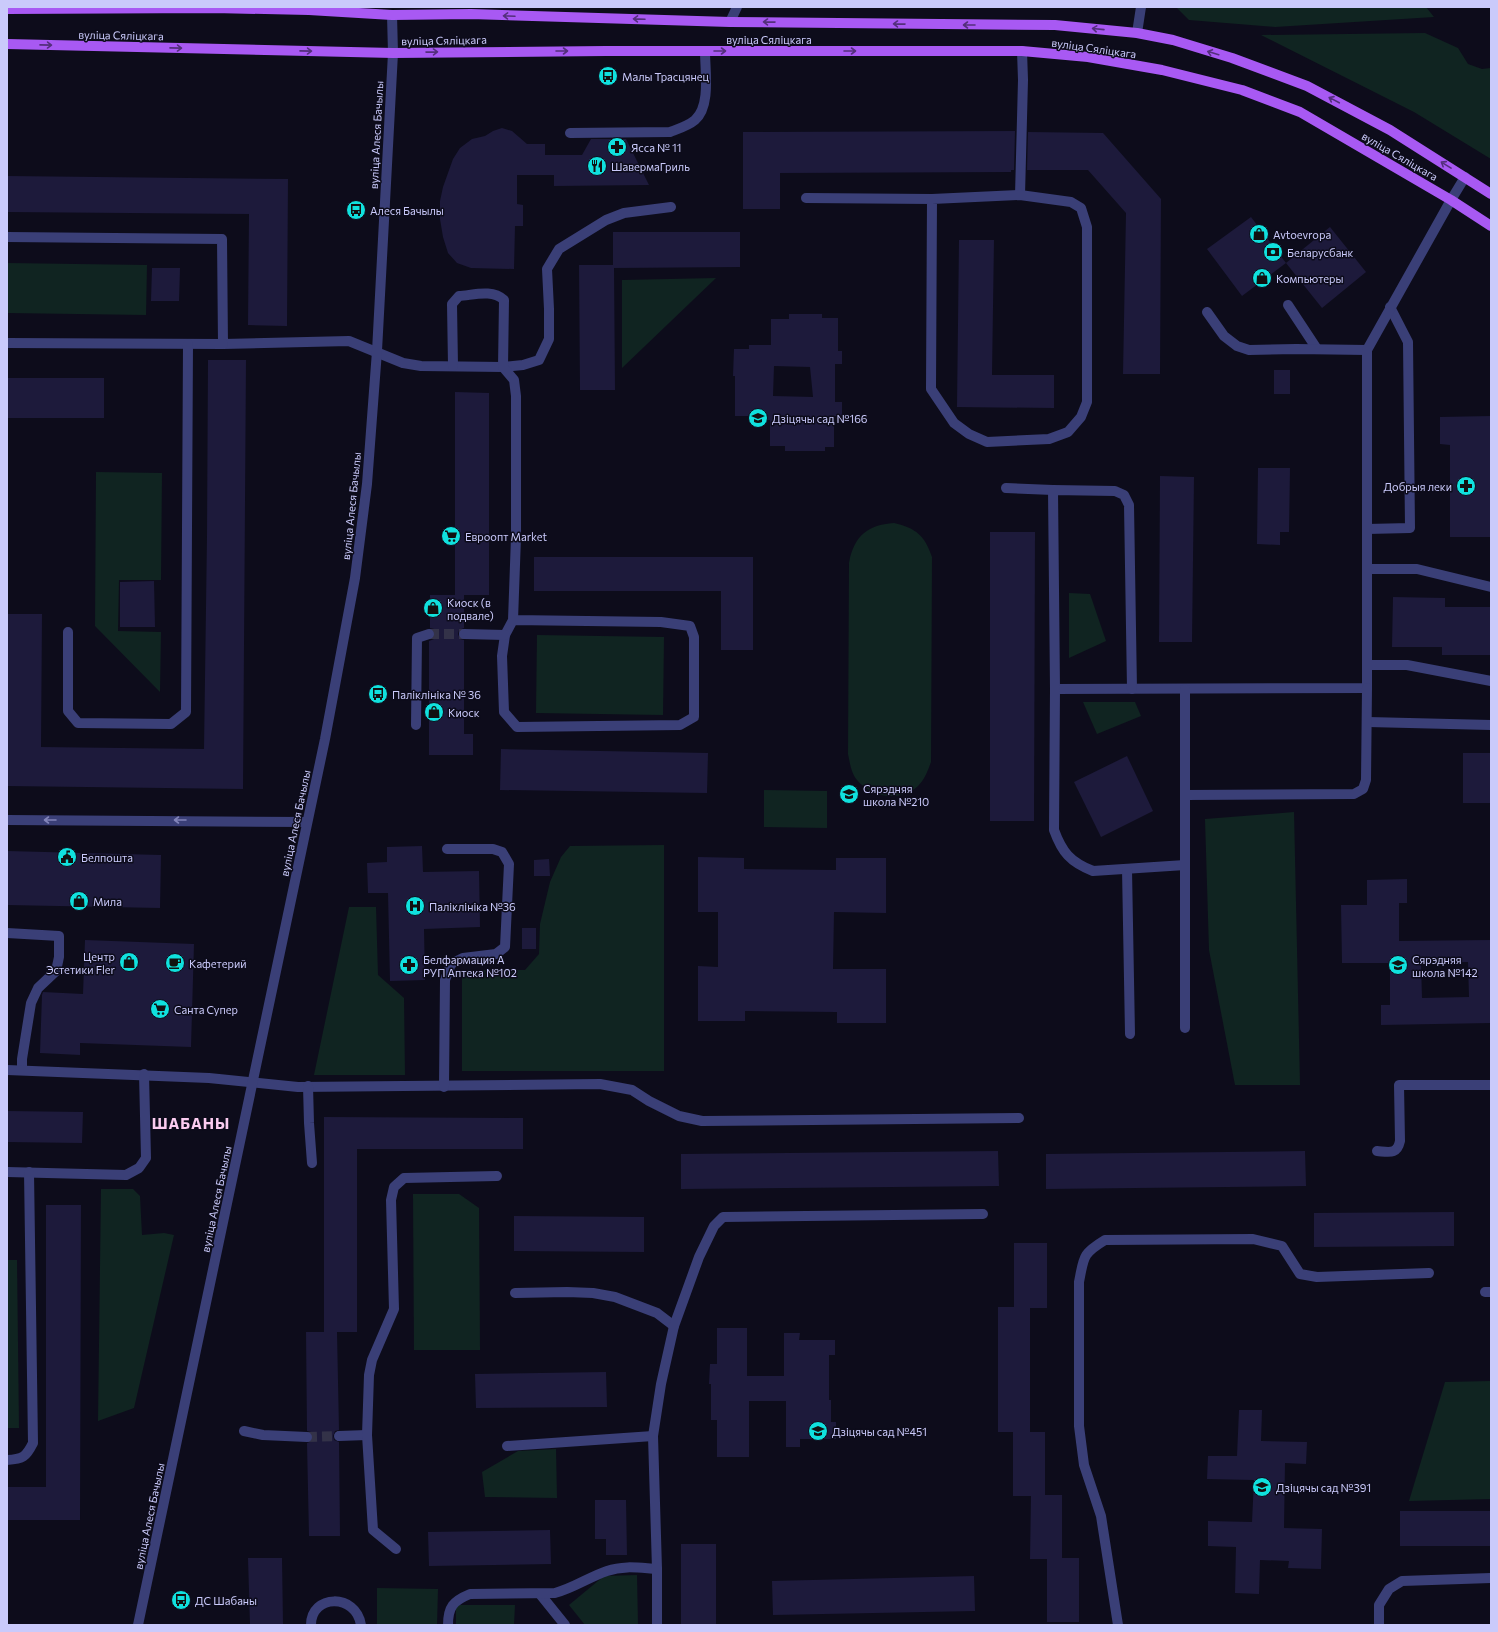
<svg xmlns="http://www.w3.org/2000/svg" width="1498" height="1632" font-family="Commissioner,sans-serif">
<rect width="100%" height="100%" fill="#0d0c1b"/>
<g fill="#102421">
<polygon points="1176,7 1426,7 1434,17 1275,27 1189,20"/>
<polygon points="1425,33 1458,48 1468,64 1482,69 1491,68 1491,159 1414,112 1261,35"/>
<polygon points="7,263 147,265 146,315 7,313"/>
<polygon points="716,278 622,368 622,280"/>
<polygon points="96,472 162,473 161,580 119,580 118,631 161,632 160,692 95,626"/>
<path d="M 894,523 C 916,528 925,536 932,557 L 931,762 C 928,770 925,779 918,786 C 900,802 872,798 857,780 C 851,773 850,763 848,754 L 849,563 C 854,536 867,525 894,523 Z"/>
<polygon points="1069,593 1090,594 1106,641 1069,658"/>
<polygon points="537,635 664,637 663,715 536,713"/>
<polygon points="1083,702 1135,702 1141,716 1097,734"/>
<polygon points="764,790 827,791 827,828 764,827"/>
<polygon points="1294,812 1300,1085 1235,1085 1209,950 1205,819"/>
<polygon points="664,845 664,1071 462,1071 462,970 525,970 539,954 540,924 550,882 561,857 570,846"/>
<polygon points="349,907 376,907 378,975 404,998 405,1075 314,1075"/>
<polygon points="101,1189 133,1189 140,1196 142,1235 164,1233 174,1235 134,1408 98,1421"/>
<polygon points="413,1194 459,1194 479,1208 480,1350 414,1350"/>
<polygon points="7,1260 17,1260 19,1428 7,1428"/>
<polygon points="1491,1381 1491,1499 1409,1501 1445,1382"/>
<polygon points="556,1449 557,1498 485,1497 482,1472 518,1451"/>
<polygon points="637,1575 638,1625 585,1625 569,1605 604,1576"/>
<polygon points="377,1588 438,1589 437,1625 377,1625"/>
<polygon points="456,1605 515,1605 514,1625 456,1625"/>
</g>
<g fill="#1d1a3b" fill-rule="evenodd">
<polygon points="502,128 512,131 527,144 545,144 545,155 582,155 591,139 626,139 649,185 554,186 554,175 517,175 517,204 523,205 523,226 515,226 514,269 471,268 457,263 448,253 443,237 440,219 440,201 443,187 453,159 460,148 472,139 485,136 493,131"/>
<polygon points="1015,131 1014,170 1011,170 1011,172 780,173 780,209 743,209 743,132"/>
<polygon points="1028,132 1103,133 1161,199 1160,374 1123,374 1126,213 1088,170 1027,170"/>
<polygon points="7,176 288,179 287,326 248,325 249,214 7,212"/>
<polygon points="1251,217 1286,263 1242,296 1207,249"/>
<polygon points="1330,227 1366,272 1322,308 1286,263"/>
<polygon points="613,232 740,232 740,267 614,268 615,390 580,390 579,265 613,265"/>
<polygon points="959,240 994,240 992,375 1054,375 1054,408 957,407"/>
<polygon points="152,268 180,268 179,301 151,301"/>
<path d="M 789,314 L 822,314 L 822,318 L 838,318 L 838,351 L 842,351 L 842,364 L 835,364 L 835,402 L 842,402 L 842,416 L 834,416 L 834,447 L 825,447 L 825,451 L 785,451 L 785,446 L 770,446 L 770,420 L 749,420 L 749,416 L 735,416 L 735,376 L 733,376 L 734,349 L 749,349 L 749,345 L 771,345 L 771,319 L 789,319 ZM 774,366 L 810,367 L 813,397 L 773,396 Z"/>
<polygon points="208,360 246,360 243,789 7,786 7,614 42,614 41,747 204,749 207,536"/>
<rect x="1274" y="370" width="16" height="24"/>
<rect x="8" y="378" width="96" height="40"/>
<polygon points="455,392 489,393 489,595 455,595"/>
<polygon points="1491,416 1491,537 1450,537 1450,445 1440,444 1440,417"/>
<polygon points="1258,468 1290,468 1289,532 1280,532 1280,545 1257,544"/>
<polygon points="1160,476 1194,477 1192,642 1159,642"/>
<polygon points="990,532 1035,532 1034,821 990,821"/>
<polygon points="534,557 753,557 753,650 721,650 721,591 534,591"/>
<polygon points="154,581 155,627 120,627 120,582"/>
<polygon points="430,595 464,595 464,628 459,630 458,634 460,639 464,640 464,734 473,734 473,755 429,755 429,641 434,639 435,635 434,629 430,628"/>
<polygon points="1393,597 1445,598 1445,607 1491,607 1491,655 1442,655 1442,647 1392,647"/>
<polygon points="501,749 708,753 707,793 500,790"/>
<rect x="1463" y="753" width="28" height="50"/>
<polygon points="1127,756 1153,811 1101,837 1074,782"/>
<polygon points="422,846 423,872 479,871 480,927 424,929 425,980 390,981 388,893 368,893 367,863 387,862 387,847"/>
<polygon points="7,851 161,855 160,908 7,905"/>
<polygon points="698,857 744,858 744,869 836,870 836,858 886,858 886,913 834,912 833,969 886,969 886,1023 837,1023 837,1012 745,1011 745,1021 698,1021 698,966 718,967 718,912 698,912"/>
<polygon points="549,859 550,876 534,876 534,860"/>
<path d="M 1407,879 L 1407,903 L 1399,903 L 1399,941 L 1491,940 L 1491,1023 L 1381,1025 L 1381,1005 L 1390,1005 L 1390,963 L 1342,963 L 1341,905 L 1367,905 L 1367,880 ZM 1468,962 L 1469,997 L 1422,998 L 1421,963 Z"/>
<rect x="522" y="928" width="14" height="21"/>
<polygon points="85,940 194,944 191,1047 80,1043 80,1055 40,1053 42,995 43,992 83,994"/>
<polygon points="7,1111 83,1112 82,1143 7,1142"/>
<polygon points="324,1117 523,1118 523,1149 357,1149 357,1332 337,1332 339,1430 335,1431 333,1436 334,1440 339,1442 340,1536 309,1536 307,1443 312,1441 313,1437 311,1432 307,1431 306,1332 324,1332"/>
<polygon points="998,1151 999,1186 681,1189 681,1154"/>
<polygon points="1305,1151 1306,1186 1046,1189 1046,1154"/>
<polygon points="46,1205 81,1205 80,1520 7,1520 7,1487 46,1487"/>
<polygon points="1454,1212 1454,1246 1314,1247 1314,1213"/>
<polygon points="514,1216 644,1217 644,1252 514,1251"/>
<polygon points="1014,1243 1047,1243 1047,1308 1030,1308 1030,1432 1045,1432 1045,1495 1062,1495 1062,1558 1079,1558 1079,1622 1047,1622 1047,1559 1030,1559 1031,1496 1013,1496 1013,1432 998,1432 998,1307 1014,1307"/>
<polygon points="717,1328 747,1328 747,1376 784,1376 784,1333 800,1333 799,1340 835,1340 835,1355 829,1355 829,1400 831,1400 831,1422 836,1422 836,1439 800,1439 800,1447 786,1447 786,1401 749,1401 749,1457 717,1457 717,1420 711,1420 711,1384 709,1384 710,1364 717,1364"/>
<polygon points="606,1372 607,1407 476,1408 475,1374"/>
<polygon points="1239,1410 1262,1410 1261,1441 1307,1442 1306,1464 1285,1463 1284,1528 1322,1529 1321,1569 1288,1568 1289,1561 1260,1560 1259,1594 1235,1593 1236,1547 1208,1546 1208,1521 1252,1522 1254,1480 1207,1479 1208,1456 1237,1456"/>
<polygon points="595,1500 626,1500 627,1555 606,1555 606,1539 595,1539"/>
<rect x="1400" y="1511" width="91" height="35"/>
<polygon points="550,1530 551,1564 429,1566 428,1532"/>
<rect x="681" y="1544" width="35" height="81"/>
<polygon points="248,1558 282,1558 283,1625 250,1625"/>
<polygon points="974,1576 975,1611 773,1615 772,1581"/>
</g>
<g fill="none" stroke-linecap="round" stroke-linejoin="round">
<g stroke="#333248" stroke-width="10" stroke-dasharray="10 5" stroke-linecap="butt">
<polyline points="429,634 464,634"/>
<polyline points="307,1437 339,1436"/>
</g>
<g stroke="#3a3f77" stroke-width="10">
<polyline points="730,22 737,7"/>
<polyline points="1137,33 1141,7"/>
<path d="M 570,133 L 670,132 C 678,129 688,126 695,120 C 711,106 705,71 705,51"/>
<polyline points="1020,195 1023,80 1022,51"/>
<polyline points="806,198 932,199 1020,195 1071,202 1081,208 1087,227 1087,402 1081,417 1068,432 1049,439 987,442 969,434 954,423 931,389 932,199"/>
<polyline points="7,237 222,239 223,344 349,341 403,363 421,366 503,367 523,365 539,360 549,339 549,309 547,269 559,249 606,220 624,213 671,207"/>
<polyline points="1288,305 1317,349"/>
<polyline points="1207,312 1224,336 1237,346 1249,350 1296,349 1367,350"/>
<polyline points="7,343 223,344"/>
<path d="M 453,366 L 452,304 L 459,296 C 474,295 492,289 504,300 L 503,367 L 514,380 L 516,396 L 516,537 L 513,620 L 505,635 L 502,656 L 504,712 L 517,727 L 680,725 L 694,717 L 694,637 L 690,626 L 661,622 L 513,620"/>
<polyline points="1006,488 1053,490"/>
<polyline points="1367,529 1410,528 1408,342 1390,307"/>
<polyline points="1367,569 1417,569 1491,587"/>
<polyline points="68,632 68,711 78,723 171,724 186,712 188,344"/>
<polyline points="464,634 505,635"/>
<polyline points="1367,665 1407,665 1491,681"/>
<polyline points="1055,689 1367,688 1367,350 1451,200 1465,177"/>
<path d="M 1132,689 L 1129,505 L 1124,495 L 1115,491 L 1053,490 L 1055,689 L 1054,830 C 1062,852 1070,862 1093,871 L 1185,865"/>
<polyline points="1368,722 1491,725"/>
<polyline points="416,725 417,638 429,634"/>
<polyline points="1186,795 1354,794 1363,789 1366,780 1367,688"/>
<polyline points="7,820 307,822"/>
<polyline points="1127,869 1130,1034"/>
<polyline points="7,933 59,936 59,957 56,971 38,988 31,1003 22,1059 22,1070"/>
<polyline points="1185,1028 1185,689"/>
<polyline points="7,1070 209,1078 298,1087 600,1084 632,1090 649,1101 679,1116 702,1121 1019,1118"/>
<polyline points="308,1086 309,1123 312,1163"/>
<polyline points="444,1087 445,980 451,964 463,958 496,954 505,947 509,864 502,852 493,849 447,849"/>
<path d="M 1377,1151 C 1389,1152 1397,1155 1400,1141 L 1399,1085 L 1491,1085"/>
<polyline points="7,1172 126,1175 139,1168 146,1158 144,1074"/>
<polyline points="1485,1292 1491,1292"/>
<polyline points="515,1293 567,1292 593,1293 615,1297 657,1313 674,1326"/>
<polyline points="244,1431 263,1435 307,1437"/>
<polyline points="339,1436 367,1435"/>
<polyline points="507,1446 653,1436"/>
<path d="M 7,1460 C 23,1459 26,1457 33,1443 L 29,1172"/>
<polyline points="396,1549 373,1530 367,1435 369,1375 372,1360 394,1309 391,1200 394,1187 404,1178 497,1176"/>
<polyline points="540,1594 565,1625"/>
<polyline points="138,1625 325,739 355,578 367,484 377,351 393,53 392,15"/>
<path d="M 311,1625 C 311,1594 356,1593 361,1625"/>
<path d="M 448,1625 C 448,1607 453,1601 470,1594 L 555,1593 C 574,1588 589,1577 607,1571 C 624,1565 640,1568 657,1569"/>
<polyline points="657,1625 657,1569 653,1436 661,1384 674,1326 699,1257 714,1226 723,1217 983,1214"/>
<path d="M 1118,1625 L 1101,1516 L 1084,1465 L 1079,1426 L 1079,1282 C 1084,1257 1082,1254 1105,1240 L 1253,1239 L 1282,1246 L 1300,1274 L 1317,1277 L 1429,1273"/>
<polyline points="1379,1625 1379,1605 1389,1589 1402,1581 1491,1578"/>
</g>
<g stroke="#a859f3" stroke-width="10">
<polyline points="7,9 214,8 309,10 392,15 471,14 730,22 1055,25 1137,33 1173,40 1232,58 1307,86 1390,130 1491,194"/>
<polyline points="7,44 393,53 606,51 1022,51 1088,57 1162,70 1242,90 1300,112 1451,200 1491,226"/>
</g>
</g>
<defs><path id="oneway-shaft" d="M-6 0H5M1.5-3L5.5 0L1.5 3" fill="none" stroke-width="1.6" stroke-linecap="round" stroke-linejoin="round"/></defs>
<g stroke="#532f7c">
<use href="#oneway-shaft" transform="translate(509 16) rotate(-178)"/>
<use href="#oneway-shaft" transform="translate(639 19) rotate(-178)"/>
<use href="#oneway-shaft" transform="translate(769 22) rotate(-179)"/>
<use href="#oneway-shaft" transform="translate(899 24) rotate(-179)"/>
<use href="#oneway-shaft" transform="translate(969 25) rotate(-180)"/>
<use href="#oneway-shaft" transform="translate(1098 29) rotate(-174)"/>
<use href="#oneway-shaft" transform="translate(46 45) rotate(1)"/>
<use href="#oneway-shaft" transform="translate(176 48) rotate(1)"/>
<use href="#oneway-shaft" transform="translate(306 51) rotate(1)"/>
<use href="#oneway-shaft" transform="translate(562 51)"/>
<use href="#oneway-shaft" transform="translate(720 51)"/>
<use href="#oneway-shaft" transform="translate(850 51)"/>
<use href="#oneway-shaft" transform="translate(432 52) rotate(-1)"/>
<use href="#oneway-shaft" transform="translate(1213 53) rotate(-163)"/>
<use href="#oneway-shaft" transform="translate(1334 100) rotate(-152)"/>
<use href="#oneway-shaft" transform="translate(1446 165) rotate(-148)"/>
</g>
<g stroke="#8284b9">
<use href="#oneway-shaft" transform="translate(50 820) rotate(-180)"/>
<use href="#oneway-shaft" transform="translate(180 820) rotate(-180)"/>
</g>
<defs>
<symbol id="bus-disc" viewBox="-11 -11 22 22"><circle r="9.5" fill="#10e1de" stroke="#0d0c1b"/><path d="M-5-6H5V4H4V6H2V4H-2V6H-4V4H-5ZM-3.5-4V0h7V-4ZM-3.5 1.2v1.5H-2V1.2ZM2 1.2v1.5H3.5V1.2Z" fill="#111"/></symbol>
<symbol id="pharmacy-disc" viewBox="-11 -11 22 22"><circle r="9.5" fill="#10e1de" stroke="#0d0c1b"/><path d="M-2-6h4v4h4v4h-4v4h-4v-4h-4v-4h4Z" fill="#111"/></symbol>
<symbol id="restaurant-disc" viewBox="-11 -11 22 22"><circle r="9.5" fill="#10e1de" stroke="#0d0c1b"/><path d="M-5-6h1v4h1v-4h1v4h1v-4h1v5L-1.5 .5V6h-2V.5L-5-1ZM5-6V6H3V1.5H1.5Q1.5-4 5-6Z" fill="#111"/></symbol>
<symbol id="shop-disc" viewBox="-11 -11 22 22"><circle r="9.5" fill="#10e1de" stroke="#0d0c1b"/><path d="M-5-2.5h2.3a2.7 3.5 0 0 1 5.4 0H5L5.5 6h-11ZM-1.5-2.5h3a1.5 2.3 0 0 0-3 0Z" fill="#111"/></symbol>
<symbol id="bank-disc" viewBox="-11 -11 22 22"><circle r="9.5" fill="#10e1de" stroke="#0d0c1b"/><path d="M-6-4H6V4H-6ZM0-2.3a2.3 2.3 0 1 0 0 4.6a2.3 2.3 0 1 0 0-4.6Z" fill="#111"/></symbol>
<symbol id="school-disc" viewBox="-11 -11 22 22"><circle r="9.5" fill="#10e1de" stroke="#0d0c1b"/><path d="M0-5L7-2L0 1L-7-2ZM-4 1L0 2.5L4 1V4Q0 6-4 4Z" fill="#111"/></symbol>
<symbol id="supermarket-disc" viewBox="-11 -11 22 22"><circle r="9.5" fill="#10e1de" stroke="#0d0c1b"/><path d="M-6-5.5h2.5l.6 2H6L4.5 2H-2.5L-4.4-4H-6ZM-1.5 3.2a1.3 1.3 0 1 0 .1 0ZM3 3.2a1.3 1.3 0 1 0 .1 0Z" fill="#111"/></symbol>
<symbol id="civic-disc" viewBox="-11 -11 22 22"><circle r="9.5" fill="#10e1de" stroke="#0d0c1b"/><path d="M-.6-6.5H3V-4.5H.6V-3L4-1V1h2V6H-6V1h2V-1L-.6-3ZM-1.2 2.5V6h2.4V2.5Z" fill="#111"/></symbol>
<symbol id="hospital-disc" viewBox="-11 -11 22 22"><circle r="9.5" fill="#10e1de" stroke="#0d0c1b"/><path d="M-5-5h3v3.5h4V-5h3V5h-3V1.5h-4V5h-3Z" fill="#111"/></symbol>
<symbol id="cafe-disc" viewBox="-11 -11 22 22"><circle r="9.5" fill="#10e1de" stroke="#0d0c1b"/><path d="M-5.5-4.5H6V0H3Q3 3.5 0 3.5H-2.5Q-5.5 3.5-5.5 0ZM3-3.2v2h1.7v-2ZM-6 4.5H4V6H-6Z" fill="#111"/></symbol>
</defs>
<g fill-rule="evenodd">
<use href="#bus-disc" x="597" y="65" width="22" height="22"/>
<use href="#pharmacy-disc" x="606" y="136" width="22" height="22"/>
<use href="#restaurant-disc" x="586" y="155" width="22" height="22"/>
<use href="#bus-disc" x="345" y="199" width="22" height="22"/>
<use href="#shop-disc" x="1248" y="223" width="22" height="22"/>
<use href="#bank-disc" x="1262" y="241" width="22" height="22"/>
<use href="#shop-disc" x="1251" y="267" width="22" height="22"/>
<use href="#school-disc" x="747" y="407" width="22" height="22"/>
<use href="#pharmacy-disc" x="1455" y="475" width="22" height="22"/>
<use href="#supermarket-disc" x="440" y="525" width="22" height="22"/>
<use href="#shop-disc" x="422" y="597" width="22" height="22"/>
<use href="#bus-disc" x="367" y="683" width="22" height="22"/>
<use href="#shop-disc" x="423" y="701" width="22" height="22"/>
<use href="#school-disc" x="838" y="783" width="22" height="22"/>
<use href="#civic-disc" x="56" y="846" width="22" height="22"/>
<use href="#shop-disc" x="68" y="890" width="22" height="22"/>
<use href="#hospital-disc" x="404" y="895" width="22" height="22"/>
<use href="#shop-disc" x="118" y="951" width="22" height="22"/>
<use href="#cafe-disc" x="164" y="952" width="22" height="22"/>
<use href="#pharmacy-disc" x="398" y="954" width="22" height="22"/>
<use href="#school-disc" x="1387" y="954" width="22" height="22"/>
<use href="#supermarket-disc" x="149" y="998" width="22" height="22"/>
<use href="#school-disc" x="807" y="1420" width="22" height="22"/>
<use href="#school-disc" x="1251" y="1476" width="22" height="22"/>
<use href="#bus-disc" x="170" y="1589" width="22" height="22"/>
</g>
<g text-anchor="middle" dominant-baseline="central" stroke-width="3" stroke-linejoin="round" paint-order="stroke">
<g font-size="11" fill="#cacafb" stroke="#0d0c1b">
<text transform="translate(121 35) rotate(1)">вуліца Сяліцкага</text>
<text x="769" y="39">вуліца Сяліцкага</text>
<text transform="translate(444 40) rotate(-1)">вуліца Сяліцкага</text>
<text transform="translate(1094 48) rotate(8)">вуліца Сяліцкага</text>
<text transform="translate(376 135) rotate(-87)">вуліца Алеся Бачылы</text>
<text transform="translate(1400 156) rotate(30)">вуліца Сяліцкага</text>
<text transform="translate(351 506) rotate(-84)">вуліца Алеся Бачылы</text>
<text transform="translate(295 823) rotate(-78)">вуліца Алеся Бачылы</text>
<text transform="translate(216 1199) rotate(-78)">вуліца Алеся Бачылы</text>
<text transform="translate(149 1516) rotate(-78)">вуліца Алеся Бачылы</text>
</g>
<g font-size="11" fill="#cacafb" stroke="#0d0c1b" text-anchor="start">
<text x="622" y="76">Малы Трасцянец</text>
<text x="631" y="147">Ясса № 11</text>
<text x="611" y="166">ШавермаГриль</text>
<text x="370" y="210">Алеся Бачылы</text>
<text x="1273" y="234">Avtoevropa</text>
<text x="1287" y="252">Беларусбанк</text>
<text x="1276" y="278">Компьютеры</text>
<text x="772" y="418">Дзіцячы сад №166</text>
<text x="1452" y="486" text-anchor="end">Добрыя леки</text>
<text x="465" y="536">Евроопт Market</text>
<text x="447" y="602">Киоск (в<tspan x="447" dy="13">подвале)</tspan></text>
<text x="392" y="694">Паліклініка № 36</text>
<text x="448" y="712">Киоск</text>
<text x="863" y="788">Сярэдняя<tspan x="863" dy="13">школа №210</tspan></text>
<text x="81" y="857">Белпошта</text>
<text x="93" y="901">Мила</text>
<text x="429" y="906">Паліклініка №36</text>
<text x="115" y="956" text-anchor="end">Центр<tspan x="115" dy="13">Эстетики Fler</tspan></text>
<text x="423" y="959">Белфармация А<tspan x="423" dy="13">РУП Аптека №102</tspan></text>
<text x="1412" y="959">Сярэдняя<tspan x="1412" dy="13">школа №142</tspan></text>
<text x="189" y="963">Кафетерий</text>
<text x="174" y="1009">Санта Супер</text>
<text x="832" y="1431">Дзіцячы сад №451</text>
<text x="1276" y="1487">Дзіцячы сад №391</text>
<text x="195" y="1600">ДС Шабаны</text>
</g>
<g font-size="15" font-weight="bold" letter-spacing="1" fill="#fbccf0" stroke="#0d0c1b">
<text x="191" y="1123">ШАБАНЫ</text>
</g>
</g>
<rect width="1498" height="1632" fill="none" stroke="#cacafb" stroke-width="16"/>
</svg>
